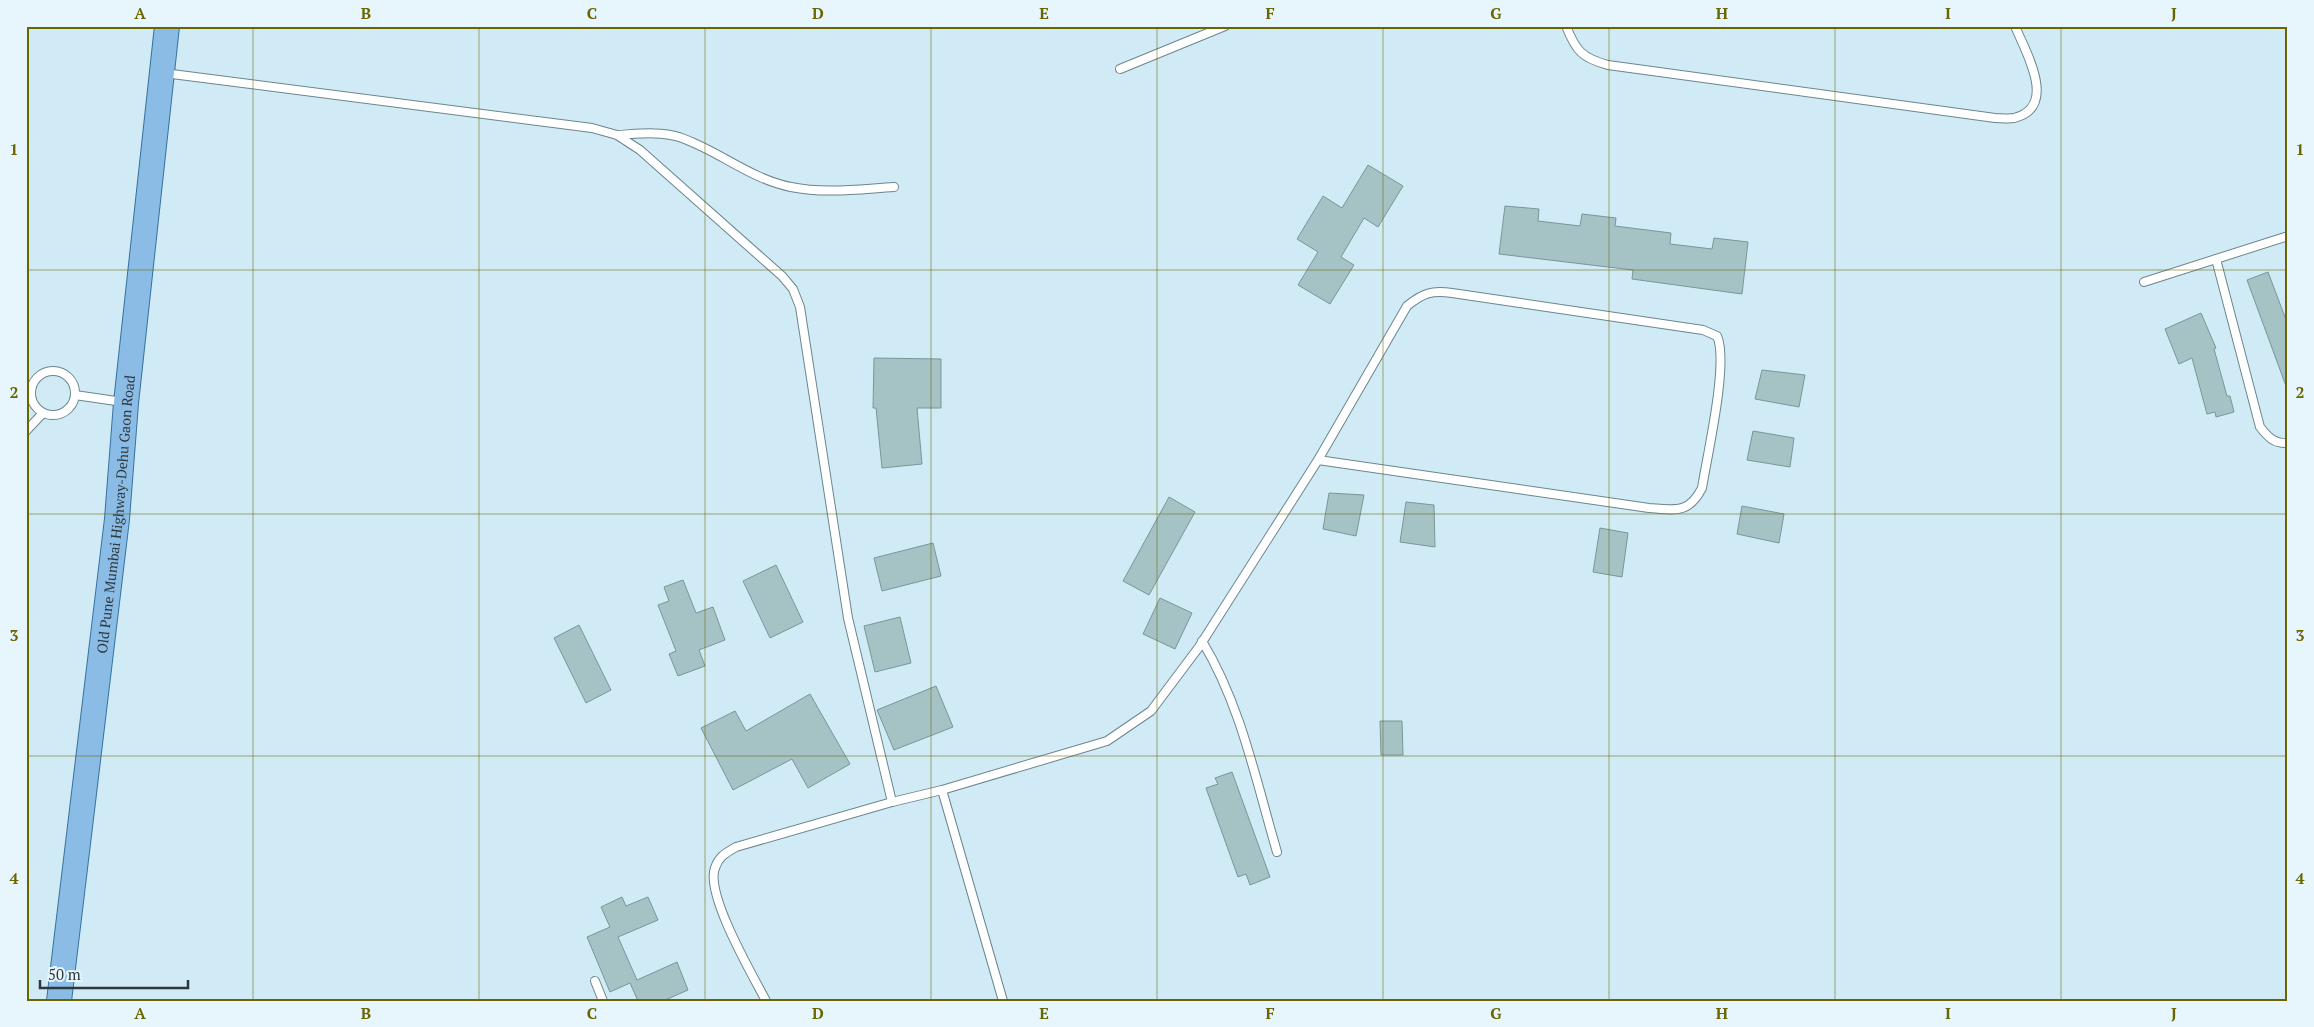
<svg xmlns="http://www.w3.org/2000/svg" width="2314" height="1027" font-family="'PT Serif',serif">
<rect width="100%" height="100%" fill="#d0ebf6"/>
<g fill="#a5c3c5" stroke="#799697">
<polygon points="1368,165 1403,186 1378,227 1364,218 1341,257 1354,265 1330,304 1298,285 1318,252 1297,239 1323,196 1342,208"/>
<polygon points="1505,206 1539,209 1538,221 1580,226 1582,214 1616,218 1615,226 1671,233 1670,244 1712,249 1714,238 1748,242 1742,294 1632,279 1633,270 1499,254"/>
<polygon points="2268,272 2288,325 2288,386 2286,386 2247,280"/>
<polygon points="2201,313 2216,348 2214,349 2227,396 2230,396 2234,412 2216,417 2215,412 2207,414 2192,358 2179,364 2165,329"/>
<polygon points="874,358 941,359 941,408 917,408 922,464 882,468 876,408 873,408"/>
<polygon points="1762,370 1805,375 1799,407 1755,399"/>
<polygon points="1753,431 1794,438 1790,467 1747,460"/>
<polygon points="1329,493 1364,495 1356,536 1323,529"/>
<polygon points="1169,497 1195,512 1149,595 1123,581"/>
<polygon points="1406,502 1434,505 1435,547 1400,542"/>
<polygon points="1742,506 1784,514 1779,543 1737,534"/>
<polygon points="1600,528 1628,533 1622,577 1593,572"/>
<polygon points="933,543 941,576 882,591 874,558"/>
<polygon points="776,565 803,622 770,638 743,581"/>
<polygon points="683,580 696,613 713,607 725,640 699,650 705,666 678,676 669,654 676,651 658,605 669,601 664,587"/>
<polygon points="1160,598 1192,613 1175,649 1143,634"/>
<polygon points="900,617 911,663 875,672 864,626"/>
<polygon points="579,625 611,690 586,703 554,638"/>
<polygon points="936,686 953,727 894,750 877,710"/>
<polygon points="810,694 850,764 808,788 792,759 733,790 701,728 735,711 746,731"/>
<polygon points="1380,721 1402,721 1403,755 1381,755"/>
<polygon points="1232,772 1270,877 1250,885 1246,874 1238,877 1206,788 1218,784 1215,778"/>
<polygon points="622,897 626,906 648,897 658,920 618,937 637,980 677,962 688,990 663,1001 638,1001 630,983 610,992 587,937 610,927 601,907"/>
</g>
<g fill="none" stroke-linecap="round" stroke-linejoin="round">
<defs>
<g id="lane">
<path d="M 1566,26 C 1576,51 1582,58 1608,65 L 1995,118 C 2001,118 2008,119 2014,118 C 2059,107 2025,51 2015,26"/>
<polyline points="1120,69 1225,26"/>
<polyline points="164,73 592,128 617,135 640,150 782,276 793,289 800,307 848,618 892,802 942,790 1003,1001"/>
<path d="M 617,135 C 637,134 660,131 679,137 C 718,150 750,179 791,187 C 825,194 860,189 894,187"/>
<path d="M 2216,259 L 2260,427 C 2268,437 2274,444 2288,443"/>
<polyline points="2144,282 2288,236"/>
<circle cx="53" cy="393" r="22"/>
<polyline points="75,395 123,402"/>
<polyline points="26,431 43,413"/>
<path d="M 1202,641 C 1241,705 1256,781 1277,852"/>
<path d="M 942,790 L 1107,741 L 1151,711 L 1199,647 L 1318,460 L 1407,306 C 1423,293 1432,290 1452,293 L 1703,330 L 1717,336 C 1729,362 1707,456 1702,488 C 1689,514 1675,510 1649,508 L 1318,460"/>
<polyline points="595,981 603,1001"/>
<path d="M 766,1001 C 752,974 705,894 715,868 C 719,856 726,853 736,847 L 892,802"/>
</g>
<g id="primary">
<path id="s1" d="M 59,1001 L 117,519 L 126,403 L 167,26"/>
</g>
</defs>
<use href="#lane" stroke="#6c858f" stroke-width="10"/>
<use href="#primary" stroke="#37719f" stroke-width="26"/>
<use href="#lane" stroke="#fff" stroke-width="8"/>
<use href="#primary" stroke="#8abce6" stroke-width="24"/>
</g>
<path fill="none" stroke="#696600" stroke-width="1" stroke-opacity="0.55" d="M 253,26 L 253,1001M 479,26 L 479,1001M 705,26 L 705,1001M 931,26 L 931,1001M 1157,26 L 1157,1001M 1383,26 L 1383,1001M 1609,26 L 1609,1001M 1835,26 L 1835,1001M 2061,26 L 2061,1001M 26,270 L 2288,270M 26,514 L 2288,514M 26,756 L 2288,756"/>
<g text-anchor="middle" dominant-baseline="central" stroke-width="5" stroke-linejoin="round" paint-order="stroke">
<g font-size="14" fill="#2d383c" stroke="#e6f6fc">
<text stroke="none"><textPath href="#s1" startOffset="490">Old Pune Mumbai Highway-Dehu Gaon Road</textPath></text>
</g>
</g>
<rect width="2314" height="1027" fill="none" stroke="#e6f6fc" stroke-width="55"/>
<path d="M40 980v8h148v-8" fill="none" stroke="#2d383c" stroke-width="2.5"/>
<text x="48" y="980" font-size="15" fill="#2d383c" stroke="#e6f6fc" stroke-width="4" paint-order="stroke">50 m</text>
<rect x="28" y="28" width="2258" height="972" fill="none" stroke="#696600" stroke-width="2"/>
<g font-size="16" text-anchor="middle" font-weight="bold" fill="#696600">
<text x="140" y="19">A</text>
<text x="366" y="19">B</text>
<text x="592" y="19">C</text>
<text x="818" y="19">D</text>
<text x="1044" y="19">E</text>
<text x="1270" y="19">F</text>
<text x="1496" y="19">G</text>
<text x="1722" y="19">H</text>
<text x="1948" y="19">I</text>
<text x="2174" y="19">J</text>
<text x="14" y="155">1</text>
<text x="2300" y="155">1</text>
<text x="14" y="398">2</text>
<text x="2300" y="398">2</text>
<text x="14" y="641">3</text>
<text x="2300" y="641">3</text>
<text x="14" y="884">4</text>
<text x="2300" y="884">4</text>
<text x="140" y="1019">A</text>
<text x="366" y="1019">B</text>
<text x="592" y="1019">C</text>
<text x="818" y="1019">D</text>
<text x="1044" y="1019">E</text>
<text x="1270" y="1019">F</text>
<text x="1496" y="1019">G</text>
<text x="1722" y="1019">H</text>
<text x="1948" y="1019">I</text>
<text x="2174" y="1019">J</text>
</g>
</svg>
